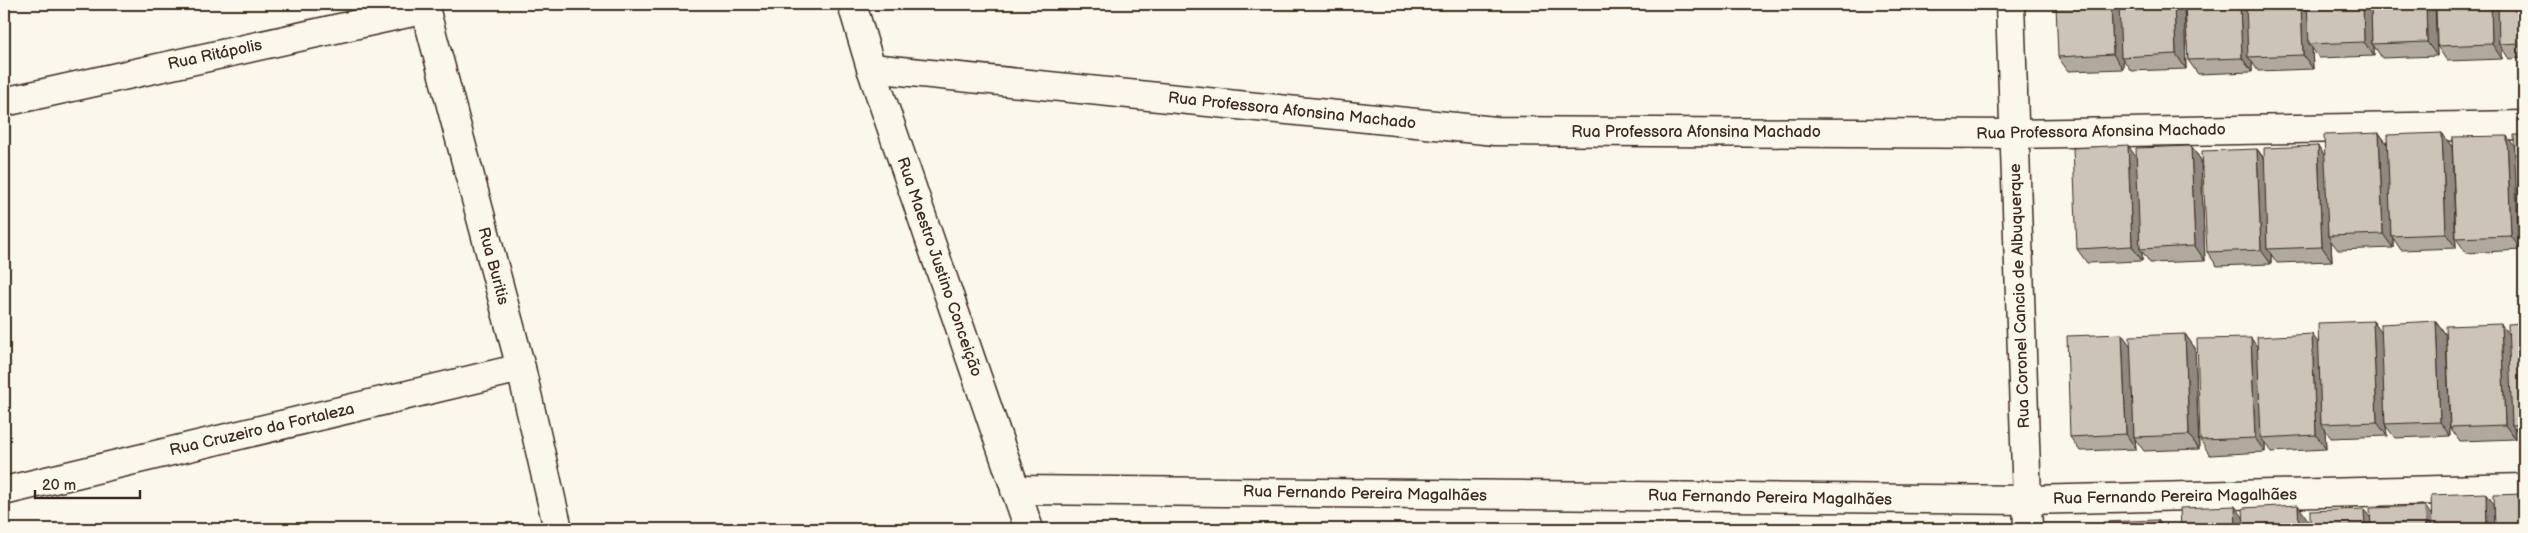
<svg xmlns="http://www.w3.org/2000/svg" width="2528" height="533" font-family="'Balsamiq Sans',sans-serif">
<rect width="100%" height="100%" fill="#fbf7ec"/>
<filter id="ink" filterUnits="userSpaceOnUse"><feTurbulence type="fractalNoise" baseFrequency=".02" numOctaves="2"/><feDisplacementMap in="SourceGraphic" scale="10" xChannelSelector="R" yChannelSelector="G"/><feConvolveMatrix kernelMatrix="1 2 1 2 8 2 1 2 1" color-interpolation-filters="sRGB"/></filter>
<g filter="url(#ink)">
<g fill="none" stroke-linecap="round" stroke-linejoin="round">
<defs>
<g id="minor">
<polyline points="424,4 521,368 558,529"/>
<polyline points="852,4 871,68 1029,529"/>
<polyline points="2010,4 2028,529"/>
<polyline points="871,68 1495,131 2013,134 2524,125"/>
<polyline points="4,102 426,9"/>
<polyline points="1015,490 2028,500 2524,488"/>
<polyline points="4,491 521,368"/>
</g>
</defs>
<use href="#minor" stroke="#3b2a1e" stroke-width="31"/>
<use href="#minor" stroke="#fbf7ec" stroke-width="28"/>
</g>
<g fill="#afa99f" stroke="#3b2a1e">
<polygon points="2184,4 2186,69 2131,71 2123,59 2123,69 2068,71 2058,57"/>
<polygon points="2185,4 2435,4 2437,56 2382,58 2374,46 2374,56 2319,58 2312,48 2313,69 2258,71 2252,62 2252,72 2198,74 2188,60"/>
<polygon points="2524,4 2524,58 2509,59 2502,48 2502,59 2447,61 2437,46"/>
<polygon points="2379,133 2388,145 2442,133 2452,147 2456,248 2401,250 2393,238 2393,248 2338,250 2331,241 2332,261 2277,263 2271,254 2271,264 2217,266 2207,252 2257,149 2264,158 2318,146 2325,156"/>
<polygon points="2452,137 2524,236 2524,245 2521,240 2521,250 2466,253 2456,238"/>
<polygon points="2191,146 2201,160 2205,261 2150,263 2142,251 2142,261 2087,263 2077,249 2137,157"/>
<polygon points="2373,321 2381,333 2436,321 2446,335 2450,436 2395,438 2386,426 2387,436 2331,438 2325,429 2326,449 2271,452 2265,443 2265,452 2210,455 2200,440 2258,347 2318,343"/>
<polygon points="2524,323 2524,439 2522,439 2515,428 2515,439 2460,441 2450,427 2501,324 2508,334"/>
<polygon points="2185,334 2195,348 2199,449 2144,451 2135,439 2136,449 2080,451 2070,437 2130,346"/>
</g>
<g fill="#8f8982" stroke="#3b2a1e">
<polygon points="2111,4 2121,4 2121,57 2123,59 2123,69 2113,54"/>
<polygon points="2174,4 2184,4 2186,69 2176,54"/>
<polygon points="2240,4 2250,4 2248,57 2252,62 2252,72 2242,58"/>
<polygon points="2301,4 2311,4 2309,44 2312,48 2313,69 2303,55"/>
<polygon points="2363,4 2372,4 2372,44 2374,46 2374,56 2364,42"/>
<polygon points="2426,4 2435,4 2437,56 2427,42"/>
<polygon points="2491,4 2500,4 2499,44 2502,48 2502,59 2492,44"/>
<polygon points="2379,133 2389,147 2391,236 2393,238 2393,248 2383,234"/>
<polygon points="2442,133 2452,147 2456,248 2446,234"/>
<polygon points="2507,136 2517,150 2518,236 2521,240 2521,250 2511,236"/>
<polygon points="2128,145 2138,160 2140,249 2142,251 2142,261 2132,246"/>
<polygon points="2191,146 2201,160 2205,261 2195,246"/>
<polygon points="2318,146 2328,160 2328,236 2331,241 2332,261 2322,247"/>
<polygon points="2257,149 2267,163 2267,249 2271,254 2271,264 2261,250"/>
<polygon points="2373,321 2383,335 2385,424 2386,426 2387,436 2377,422"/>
<polygon points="2436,321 2446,335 2450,436 2440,422"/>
<polygon points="2501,324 2511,338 2512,425 2514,428 2515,439 2505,425"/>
<polygon points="2122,334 2132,348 2134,437 2135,439 2136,449 2126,434"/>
<polygon points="2185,334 2195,348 2199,449 2189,435"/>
<polygon points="2312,334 2322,348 2321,424 2325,429 2326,449 2316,435"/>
<polygon points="2251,338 2261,352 2261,438 2265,443 2265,452 2255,438"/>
<polygon points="2486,493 2496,507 2497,529 2487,529"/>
<polygon points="2298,505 2308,520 2308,529 2299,529"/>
<polygon points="2235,506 2245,520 2245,529 2236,529"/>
<polygon points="2425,506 2435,520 2436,529 2426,529"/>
<polygon points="2364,509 2374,523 2374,529 2365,529"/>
<polygon points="2158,520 2165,529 2158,529"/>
</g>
<g fill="#ccc4b9" stroke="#3b2a1e">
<polygon points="2056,4 2111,4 2113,54 2058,57"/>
<polygon points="2119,4 2174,4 2176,54 2121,57"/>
<polygon points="2185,4 2240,4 2242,58 2188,60"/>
<polygon points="2246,4 2301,4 2303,55 2248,57"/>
<polygon points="2307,4 2363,4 2364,42 2309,44"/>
<polygon points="2371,4 2426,4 2427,42 2372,44"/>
<polygon points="2436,4 2491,4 2492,44 2437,46"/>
<polygon points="2498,4 2524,4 2524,43 2499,44"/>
<polygon points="2379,133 2383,234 2328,236 2324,135"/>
<polygon points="2442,133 2446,234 2391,236 2387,135"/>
<polygon points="2514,135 2524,135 2524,236 2518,236"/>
<polygon points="2507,136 2511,236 2456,238 2452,137"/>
<polygon points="2128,145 2132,246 2077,249 2073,148"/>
<polygon points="2191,146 2195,246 2140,249 2136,148"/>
<polygon points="2318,146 2322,247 2267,249 2264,148"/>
<polygon points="2257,149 2261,250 2207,252 2202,151"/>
<polygon points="2373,321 2377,422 2321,424 2318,323"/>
<polygon points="2436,321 2440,422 2385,424 2381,324"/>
<polygon points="2524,323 2524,424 2512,425 2508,324"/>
<polygon points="2501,324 2505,425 2450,427 2446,326"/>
<polygon points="2122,334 2126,434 2070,437 2067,336"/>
<polygon points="2185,334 2189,435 2134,437 2130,336"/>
<polygon points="2312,334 2316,435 2261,438 2257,337"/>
<polygon points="2251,338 2255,438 2200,440 2197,339"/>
<polygon points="2486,493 2487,529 2432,529 2431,495"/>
<polygon points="2524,494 2524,529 2495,529 2494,495"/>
<polygon points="2298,505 2299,529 2244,529 2243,508"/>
<polygon points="2235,506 2236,529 2181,529 2180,508"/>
<polygon points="2425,506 2426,529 2371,529 2370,508"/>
<polygon points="2364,509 2365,529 2310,529 2310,511"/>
<polygon points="2158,520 2158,529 2103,529 2103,522"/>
</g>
</g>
<g text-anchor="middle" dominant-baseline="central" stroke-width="5" stroke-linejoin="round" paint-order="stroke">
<g font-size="16" fill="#3b2a1e" stroke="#fbf7ec">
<text transform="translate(215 55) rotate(-12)">Rua Ritápolis</text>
<text transform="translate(1292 111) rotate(6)">Rua Professora Afonsina Machado</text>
<text x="1696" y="132">Rua Professora Afonsina Machado</text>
<text transform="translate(2101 132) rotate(-1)">Rua Professora Afonsina Machado</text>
<text transform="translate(493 266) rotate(75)">Rua Buritis</text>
<text transform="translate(939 267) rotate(71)">Rua Maestro Justino Conceição</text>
<text transform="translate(2020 296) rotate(-92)">Rua Coronel Cancio de Albuquerque</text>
<text transform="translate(262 430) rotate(-13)">Rua Cruzeiro da Fortaleza</text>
<text transform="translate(1365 494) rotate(1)">Rua Fernando Pereira Magalhães</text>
<text transform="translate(2175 497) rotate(-1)">Rua Fernando Pereira Magalhães</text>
<text transform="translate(1770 498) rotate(1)">Rua Fernando Pereira Magalhães</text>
</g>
</g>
<rect width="2528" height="533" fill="none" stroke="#fbf7ec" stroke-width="20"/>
<rect x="10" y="10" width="2508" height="513" fill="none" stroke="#3b2a1e" stroke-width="2" filter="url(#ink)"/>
<path d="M35 490v8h105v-8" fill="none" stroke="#3b2a1e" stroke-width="2.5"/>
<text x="42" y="490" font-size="15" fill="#3b2a1e" stroke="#fbf7ec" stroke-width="4" paint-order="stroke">20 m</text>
</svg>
